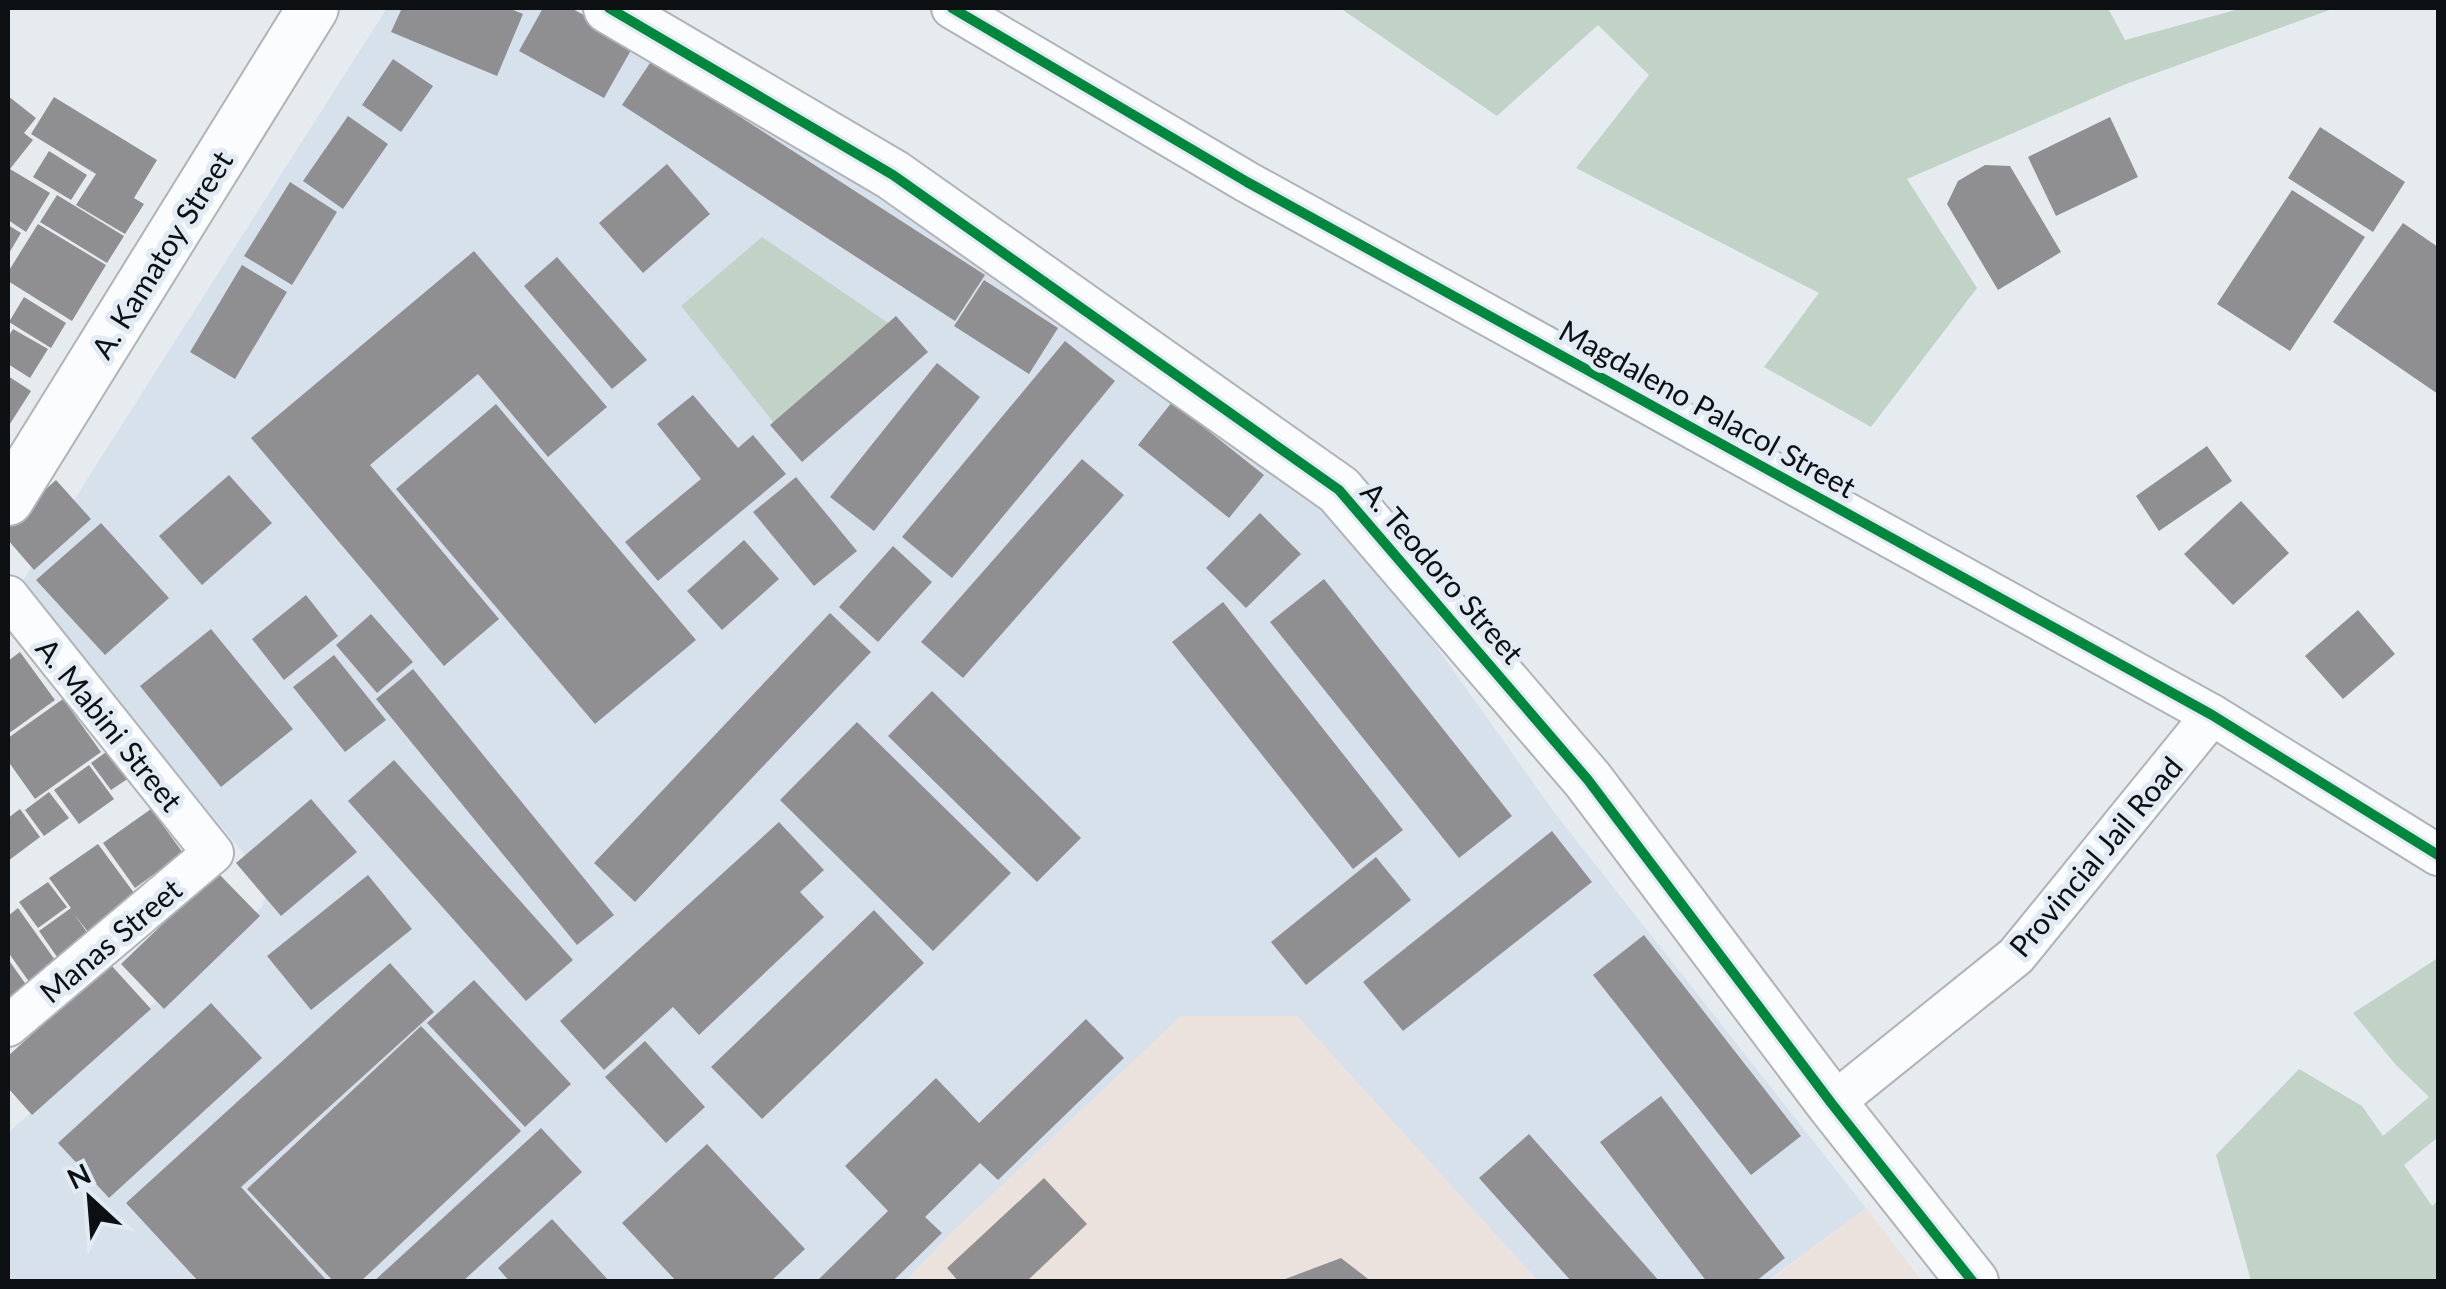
<svg xmlns="http://www.w3.org/2000/svg" width="2446" height="1289" font-family="Lato,sans-serif">
<rect width="100%" height="100%" fill="#e6ebf0"/>
<g fill="#ece2dd">
<polygon points="1181,1015 1298,1016 1538,1281 906,1282 948,1236"/>
<polygon points="1866,1208 1922,1281 1767,1282"/>
</g>
<polygon fill="#d7e1ec" points="387,8 550,8 829,157 1152,368 1360,539 1554,812 1866,1208 1767,1281 1538,1281 1297,1016 1181,1016 948,1236 906,1281 8,1281 8,1133 262,907 270,885 20,585"/>
<g fill="#c1d3c7">
<polygon points="1340,8 2108,8 2125,40 2243,8 2335,8 2126,84 1907,179 1977,288 1871,427 1764,367 1819,293 1576,168 1649,75 1598,25 1497,116"/>
<polygon points="762,237 925,348 793,447 681,306"/>
<polygon points="2438,958 2438,1137 2404,1165 2432,1206 2438,1201 2438,1281 2251,1281 2216,1155 2299,1069 2362,1106 2383,1136 2429,1097 2396,1065 2353,1013"/>
</g>
<g fill="#8f8f91">
<polygon points="402,8 508,8 523,14 497,76 391,32"/>
<polygon points="543,8 571,8 635,43 604,98 519,51"/>
<polygon points="393,59 433,86 401,132 362,105"/>
<polygon points="652,60 985,275 955,321 622,105"/>
<polygon points="8,96 36,118 24,133 33,140 10,169 50,193 26,232 8,220"/>
<polygon points="54,97 157,160 134,198 144,204 125,234 76,205 96,174 31,134"/>
<polygon points="348,116 388,144 343,209 303,181"/>
<polygon points="2110,117 2138,177 2056,216 2028,157"/>
<polygon points="2320,127 2405,182 2373,232 2288,178"/>
<polygon points="49,151 87,175 71,200 33,177"/>
<polygon points="667,164 710,214 643,273 599,223"/>
<polygon points="1985,165 2010,166 2061,252 1998,290 1947,204 1958,181"/>
<polygon points="290,182 337,212 292,285 244,256"/>
<polygon points="2292,190 2365,237 2290,351 2217,304"/>
<polygon points="57,195 124,236 107,263 40,222"/>
<polygon points="2403,223 2438,247 2438,394 2333,322"/>
<polygon points="38,224 106,265 72,321 8,281 8,272"/>
<polygon points="8,225 21,233 8,255"/>
<polygon points="474,251 607,407 548,457 478,374 370,465 499,619 444,666 251,438"/>
<polygon points="557,257 647,360 612,389 524,286"/>
<polygon points="242,265 287,292 235,379 190,352"/>
<polygon points="984,280 1058,328 1029,374 954,326"/>
<polygon points="24,297 66,323 51,348 9,322"/>
<polygon points="896,316 928,352 802,462 770,425"/>
<polygon points="13,329 48,349 30,378 8,364 8,337"/>
<polygon points="1065,341 1115,381 952,578 902,537"/>
<polygon points="937,363 980,397 874,531 830,497"/>
<polygon points="8,376 31,391 8,427"/>
<polygon points="693,395 738,448 753,435 786,474 658,581 625,542 701,479 657,424"/>
<polygon points="1172,402 1264,475 1229,518 1138,445"/>
<polygon points="496,404 696,640 595,724 396,489"/>
<polygon points="2207,446 2232,481 2159,531 2136,496"/>
<polygon points="1082,459 1124,495 963,678 921,642"/>
<polygon points="229,475 272,523 202,585 159,536"/>
<polygon points="796,477 857,551 814,586 753,512"/>
<polygon points="56,480 91,519 34,570 8,540 8,523"/>
<polygon points="2241,501 2289,553 2233,605 2184,554"/>
<polygon points="1260,513 1301,554 1246,608 1206,568"/>
<polygon points="101,523 169,598 105,655 36,580"/>
<polygon points="744,540 779,579 722,630 687,591"/>
<polygon points="893,546 932,582 878,642 839,607"/>
<polygon points="1324,579 1512,816 1459,858 1270,622"/>
<polygon points="306,595 338,636 284,680 252,639"/>
<polygon points="1223,602 1403,830 1353,869 1172,642"/>
<polygon points="2358,610 2395,654 2343,699 2305,656"/>
<polygon points="830,613 871,652 635,902 594,863"/>
<polygon points="371,614 413,662 377,693 336,645"/>
<polygon points="211,629 293,729 221,787 140,686"/>
<polygon points="20,652 55,700 8,734 8,661"/>
<polygon points="334,655 386,720 345,752 293,687"/>
<polygon points="413,669 614,915 577,945 376,699"/>
<polygon points="932,691 1081,838 1037,882 888,736"/>
<polygon points="63,699 101,752 35,799 8,761 8,738"/>
<polygon points="857,722 1011,873 933,951 780,800"/>
<polygon points="109,750 129,778 111,790 91,763"/>
<polygon points="394,760 573,960 526,1001 348,801"/>
<polygon points="89,765 114,799 79,824 54,790"/>
<polygon points="49,792 69,818 44,836 25,810"/>
<polygon points="311,799 357,852 281,916 236,863"/>
<polygon points="20,809 40,837 8,861 8,818"/>
<polygon points="151,809 183,853 135,888 103,843"/>
<polygon points="779,822 824,870 800,892 824,917 699,1035 673,1007 604,1070 560,1021"/>
<polygon points="1552,831 1592,882 1403,1031 1363,982"/>
<polygon points="98,844 137,897 88,932 74,914 91,938 60,961 39,931 71,908 49,878"/>
<polygon points="1376,857 1411,900 1306,985 1271,942"/>
<polygon points="217,872 260,916 164,1009 121,964"/>
<polygon points="368,875 412,929 311,1010 267,956"/>
<polygon points="48,882 67,907 38,928 19,902"/>
<polygon points="18,908 57,963 30,983 8,952 8,916"/>
<polygon points="874,910 924,963 762,1119 711,1067"/>
<polygon points="1644,935 1801,1136 1751,1175 1593,975"/>
<polygon points="8,959 27,986 8,1001"/>
<polygon points="390,963 434,1012 241,1187 328,1282 199,1282 126,1203"/>
<polygon points="110,964 151,1009 32,1115 8,1088 8,1056"/>
<polygon points="474,980 571,1084 525,1127 427,1023"/>
<polygon points="211,1003 262,1058 109,1198 58,1143"/>
<polygon points="1086,1019 1124,1058 998,1180 980,1163 925,1217 942,1233 892,1282 816,1282 888,1211 845,1166 936,1078 979,1123"/>
<polygon points="421,1026 521,1131 360,1282 334,1282 247,1189"/>
<polygon points="645,1041 705,1107 666,1143 605,1077"/>
<polygon points="1661,1096 1785,1258 1755,1282 1707,1282 1600,1142"/>
<polygon points="541,1128 582,1172 462,1282 373,1282"/>
<polygon points="1529,1134 1660,1282 1572,1282 1479,1178"/>
<polygon points="707,1144 805,1249 770,1282 677,1282 622,1223"/>
<polygon points="1044,1178 1087,1224 1026,1282 959,1282 947,1268"/>
<polygon points="552,1219 610,1282 510,1282 498,1268"/>
<polygon points="1341,1258 1372,1282 1280,1282 1280,1281"/>
</g>
<g fill="none" stroke-linecap="round" stroke-linejoin="round">
<defs>
<g id="minor">
<polyline points="952,8 1247,182 2212,715 2438,855"/>
<polyline points="8,596 213,853 8,1026"/>
<polyline points="1832,1104 2016,956 2212,715"/>
</g>
<g id="tertiary">
<polyline points="609,8 893,175 1339,490 1588,780 1832,1104 1973,1282"/>
<polyline points="8,500 313,8"/>
</g>
</defs>
<use href="#minor" stroke="#b0b3b7" stroke-width="44"/>
<use href="#tertiary" stroke="#b0b3b7" stroke-width="54"/>
<use href="#minor" stroke="#fbfcfd" stroke-width="40"/>
<use href="#tertiary" stroke="#fbfcfd" stroke-width="50"/>
<defs>
<g id="cycleway">
<polyline points="609,8 893,175 1339,490 1588,780 1832,1104 1973,1282"/>
<polyline points="952,8 1247,182 2212,715 2438,855"/>
</g>
</defs>
<use href="#cycleway" stroke="#e2eaf4" stroke-width="16"/>
<use href="#cycleway" stroke="#00873e" stroke-width="10"/>
</g>
<g text-anchor="middle" dominant-baseline="central" stroke-width="10" stroke-linejoin="round" paint-order="stroke">
<g font-size="30" fill="#0d1013" stroke="#e2eaf4">
<text transform="translate(161 254) rotate(-58)">A. Kamatoy Street</text>
<text transform="translate(1708 408) rotate(29)">Magdaleno Palacol Street</text>
<text transform="translate(1443 572) rotate(49)">A. Teodoro Street</text>
<text transform="translate(110 724) rotate(51)">A. Mabini Street</text>
<text transform="translate(2095 856) rotate(-50)">Provincial Jail Road</text>
<text transform="translate(110 940) rotate(-40)">Manas Street</text>
</g>
</g>
<rect width="2446" height="1289" fill="none" stroke="#0d1013" stroke-width="20"/>
<g transform="translate(90 1199) rotate(334)" stroke="#e2eaf4" stroke-width="8" paint-order="stroke">
<path d="M0-8L18 38L0 25L-18 38Z" fill="#0d1013"/>
<text y="-15" font-size="28" font-weight="bold" text-anchor="middle" fill="#0d1013">N</text>
</g>
</svg>
